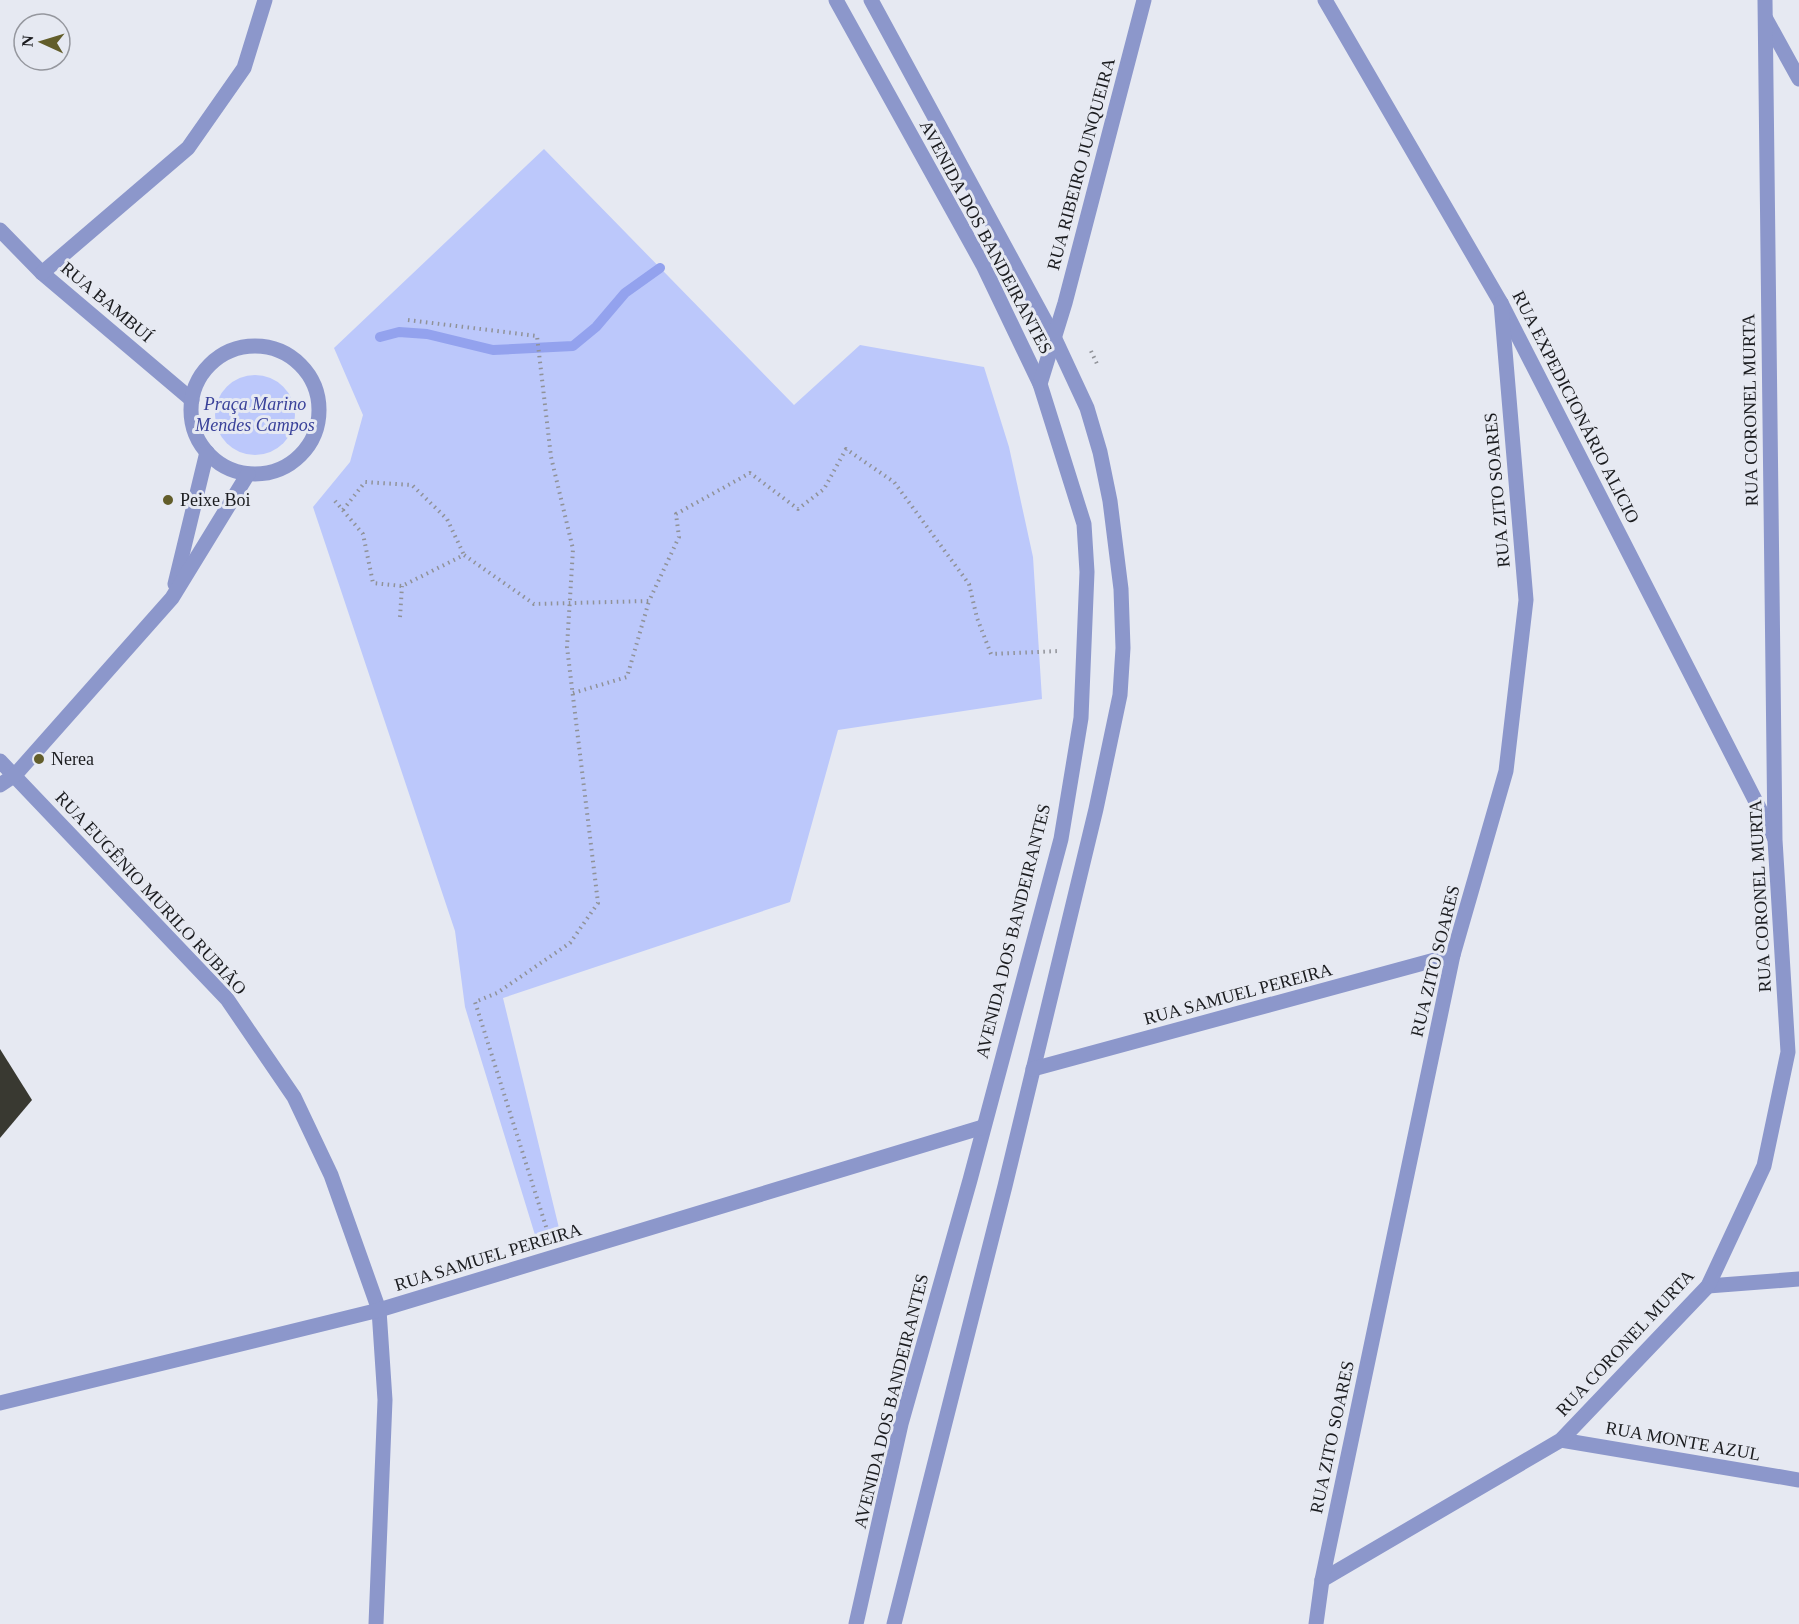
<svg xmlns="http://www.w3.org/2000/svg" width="1799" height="1624" font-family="Georgia,serif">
<rect width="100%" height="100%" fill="#e6e9f2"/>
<g fill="#bcc8fb">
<polygon points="544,149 794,405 860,345 984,367 1009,447 1033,557 1042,699 838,730 790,902 503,998 559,1228 535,1235 465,1007 455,931 313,507 350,462 363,415 334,348"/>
<circle cx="255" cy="415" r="40"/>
</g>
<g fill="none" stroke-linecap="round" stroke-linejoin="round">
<polyline stroke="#93a2ee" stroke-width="10" points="380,337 399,332 427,334 493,350 573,346 596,327 625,293 660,268"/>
</g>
<polygon fill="#393931" points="0,1049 32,1100 0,1138"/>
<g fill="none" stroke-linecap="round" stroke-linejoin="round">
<g stroke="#909298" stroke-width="4" stroke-dasharray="1.5 4.5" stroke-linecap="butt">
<polyline points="408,320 537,336 551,457 573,549 567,647 598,903 570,943 497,993 475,1002 548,1233"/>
<polyline points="1091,351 1098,366"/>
<polyline points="335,501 363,534 373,583 402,586 464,555 534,604 649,601 679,537 676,514 750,473 798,509 824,489 846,449 894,482 969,584 977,618 991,654 1059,651"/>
<polyline points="343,510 365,482 412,485 447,519 464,555"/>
<polyline points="400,617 402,586"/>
<polyline points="573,693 627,677 649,601"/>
</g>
<g stroke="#8c97cb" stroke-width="15">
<polyline points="836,0 983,265 1040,384 1084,524 1087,572 1081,718 1061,839 970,1180 901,1424 856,1624"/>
<polyline points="871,0 1054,337 1087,408 1100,452 1110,501 1121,589 1123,648 1120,695 1096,809 1005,1186 894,1624"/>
<polyline points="1325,0 1501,303 1774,837"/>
<polyline points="1766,19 1799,79"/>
<polyline points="0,230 42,273 192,400"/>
<polyline points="42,273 188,148 244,68 265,0"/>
<circle cx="255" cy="410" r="64"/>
<polyline points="1040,384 1065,303 1144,0"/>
<polyline points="175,584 207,452"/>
<polyline points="0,761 227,999 294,1097 331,1175 379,1310 385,1400 376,1624"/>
<polyline points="0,785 15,775 172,598 248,474"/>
<polyline points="1033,1069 1453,955"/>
<polyline points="1708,1286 1799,1279"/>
<polyline points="0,1403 379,1310 983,1127"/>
<polyline points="1561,1440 1799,1480"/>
<polyline points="1322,1580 1561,1440 1708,1286 1764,1166 1788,1052 1775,840 1765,0"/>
<polyline points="1316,1624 1322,1580 1453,955 1506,771 1526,600 1501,303"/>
</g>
</g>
<g fill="#625d2a" stroke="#e6e9f2" stroke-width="2">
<circle cx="168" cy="500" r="6"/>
<circle cx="39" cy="759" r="6"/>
</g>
<g text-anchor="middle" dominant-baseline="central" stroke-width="6" stroke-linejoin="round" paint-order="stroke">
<g font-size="18" fill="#1b1c1f" stroke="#e6e9f2">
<text transform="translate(1081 164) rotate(-75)">RUA RIBEIRO JUNQUEIRA</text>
<text transform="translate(986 237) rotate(62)">AVENIDA DOS BANDEIRANTES</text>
<text transform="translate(107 302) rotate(40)">RUA BAMBUÍ</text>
<text transform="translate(1576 407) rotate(63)">RUA EXPEDICIONÁRIO ALICIO</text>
<text transform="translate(1750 410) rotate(-91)">RUA CORONEL MURTA</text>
<text transform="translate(1497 490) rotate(-95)">RUA ZITO SOARES</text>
<text transform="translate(151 893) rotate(47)">RUA EUGÊNIO MURILO RUBIÃO</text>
<text transform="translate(1760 896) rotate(-93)">RUA CORONEL MURTA</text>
<text transform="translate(1013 931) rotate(-76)">AVENIDA DOS BANDEIRANTES</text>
<text transform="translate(1435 961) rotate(-76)">RUA ZITO SOARES</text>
<text transform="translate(1238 994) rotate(-15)">RUA SAMUEL PEREIRA</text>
<text transform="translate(488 1257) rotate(-17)">RUA SAMUEL PEREIRA</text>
<text transform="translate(1625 1343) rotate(-47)">RUA CORONEL MURTA</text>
<text transform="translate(891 1401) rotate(-76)">AVENIDA DOS BANDEIRANTES</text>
<text transform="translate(1332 1437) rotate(-78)">RUA ZITO SOARES</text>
<text transform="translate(1683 1441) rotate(10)">RUA MONTE AZUL</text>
</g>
<g font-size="18" font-style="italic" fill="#3a429a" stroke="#e6e9f2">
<text x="255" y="404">Praça Marino<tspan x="255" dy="21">Mendes Campos</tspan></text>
</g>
<g font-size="18" fill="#1b1c1f" stroke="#e6e9f2" text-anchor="start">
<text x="180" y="500">Peixe Boi</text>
<text x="51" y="759">Nerea</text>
</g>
</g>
<g transform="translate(42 42) rotate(274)"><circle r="28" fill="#e6e9f2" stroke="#95979e" stroke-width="1.5"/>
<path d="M0-4.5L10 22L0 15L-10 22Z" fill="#625d2a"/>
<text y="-9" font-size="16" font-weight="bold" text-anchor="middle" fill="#1b1c1f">N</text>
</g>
</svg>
